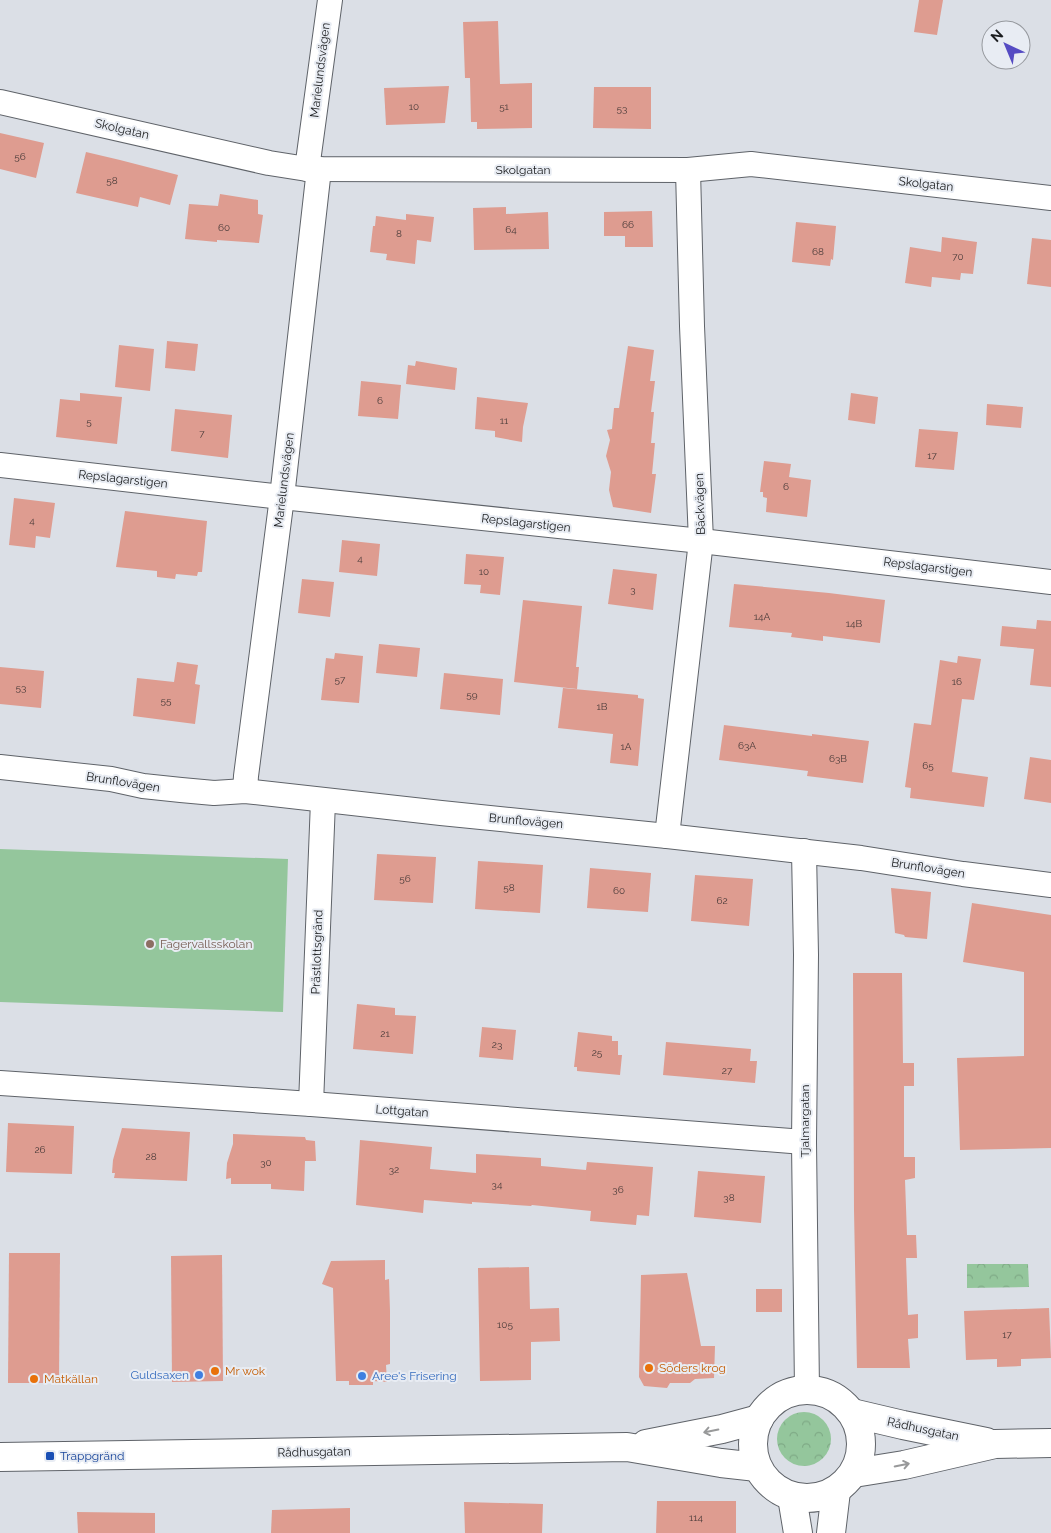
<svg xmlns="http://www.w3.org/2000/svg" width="1051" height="1533" font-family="Raleway,sans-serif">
<defs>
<pattern id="park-crowns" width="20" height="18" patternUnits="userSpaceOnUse" patternTransform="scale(1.25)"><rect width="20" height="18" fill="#94c69c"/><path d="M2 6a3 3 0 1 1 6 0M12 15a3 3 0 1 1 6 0" fill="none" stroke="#7faa86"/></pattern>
</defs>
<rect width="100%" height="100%" fill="#dbdfe6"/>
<polygon fill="#94c69c" points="0,849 288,859 283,1012 0,1002"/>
<g fill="url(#park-crowns)">
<polygon points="967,1264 1028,1264 1029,1287 967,1288"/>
<circle cx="804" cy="1439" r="27"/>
</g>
<g fill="#de9c90">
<polygon points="919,0 943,0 937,35 914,32"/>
<polygon points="498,21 500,84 532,83 532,128 477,129 477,122 471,122 470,78 465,78 463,22"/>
<polygon points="449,86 445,123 386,125 384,88"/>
<polygon points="594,87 651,87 651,129 593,128"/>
<polygon points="0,133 44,143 36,178 0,169"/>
<polygon points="86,152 120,160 178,175 170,205 140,197 138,207 76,193"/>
<polygon points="220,194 258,200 258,214 263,215 259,243 217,240 217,242 185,239 189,204 218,206"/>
<polygon points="506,207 506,214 548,212 549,249 474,250 473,208"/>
<polygon points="652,211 653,247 625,247 625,236 604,236 604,212"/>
<polygon points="406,214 434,217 431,242 417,240 415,264 386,260 387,254 370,252 373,226 375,226 376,216 406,220"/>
<polygon points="796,222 836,226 833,260 831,259 830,266 792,262"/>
<polygon points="942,237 977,242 973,274 961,273 960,280 932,277 931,287 905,283 910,247 941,252"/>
<polygon points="1032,238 1051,240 1051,287 1027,284"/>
<polygon points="167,341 198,344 195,371 165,368"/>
<polygon points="119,345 154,349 150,391 115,387"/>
<polygon points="628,346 654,350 650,381 655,381 651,412 654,412 651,443 655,443 652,474 656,474 651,513 613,507 609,490 611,472 606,456 610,440 607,430 612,429 614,408 619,408"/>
<polygon points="416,361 457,368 455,390 406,384 408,365 415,366"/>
<polygon points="361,381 401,385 398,419 358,416"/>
<polygon points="80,393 122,397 117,444 56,437 60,399 80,401"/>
<polygon points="851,393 878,397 875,424 848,420"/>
<polygon points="477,397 528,403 523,427 522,442 495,437 495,431 475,429"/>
<polygon points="987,404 1023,407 1021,428 986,425"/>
<polygon points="175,409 232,415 228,458 171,451"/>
<polygon points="919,429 958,432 954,470 915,467"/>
<polygon points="764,461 791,464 789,477 811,480 807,517 766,512 767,498 763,497 763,492 760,492"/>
<polygon points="14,498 55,503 50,538 36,536 35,548 9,545"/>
<polygon points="125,511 207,521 202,572 198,572 197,576 176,574 175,579 157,577 157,571 116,567"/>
<polygon points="342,540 380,544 377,576 339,572"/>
<polygon points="466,554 504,557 500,595 480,593 481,585 464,584"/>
<polygon points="613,569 657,574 653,610 608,604"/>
<polygon points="302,579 334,582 330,617 298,613"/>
<polygon points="734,584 829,593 885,600 880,643 823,636 823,641 791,637 792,633 729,627"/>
<polygon points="523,600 582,606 576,667 579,667 577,689 514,682"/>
<polygon points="1037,620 1051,621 1051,687 1030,685 1034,649 1000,646 1002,626 1036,629"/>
<polygon points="379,644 420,648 417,677 376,673"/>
<polygon points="335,653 363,656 359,703 321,700 326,658 334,659"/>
<polygon points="958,656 981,659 974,700 962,699 952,772 988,777 984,807 910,798 911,788 905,787 914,723 931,725 940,660 957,663"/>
<polygon points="177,662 198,665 195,684 200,685 195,724 133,716 137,678 174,682"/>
<polygon points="0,667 44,671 41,708 0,704"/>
<polygon points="444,673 503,679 500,715 440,709"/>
<polygon points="563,688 638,695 638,698 644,699 638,766 610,763 613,734 558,728"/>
<polygon points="724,725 812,736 812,734 869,741 863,783 807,776 808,771 719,760"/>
<polygon points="1030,757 1051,760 1051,803 1024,799"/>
<polygon points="377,854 436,857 433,903 374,900"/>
<polygon points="478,861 543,865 540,913 475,909"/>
<polygon points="590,868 651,873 648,912 587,908"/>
<polygon points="695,875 753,879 749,926 691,921"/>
<polygon points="891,888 931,892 927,939 905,937 904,935 895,933"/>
<polygon points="972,903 1051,915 1051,1148 960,1150 957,1058 1024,1056 1024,972 963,962"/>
<polygon points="853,973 902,973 903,1063 914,1063 914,1086 904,1086 904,1157 915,1157 915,1178 905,1180 907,1235 916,1235 917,1258 906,1258 908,1315 918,1314 918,1338 908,1339 910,1368 857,1368 854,1210"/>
<polygon points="357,1004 395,1008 395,1015 416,1016 413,1054 353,1049"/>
<polygon points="482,1027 516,1030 513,1060 479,1057"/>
<polygon points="578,1032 612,1036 612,1041 618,1041 618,1055 622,1055 620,1075 577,1071 577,1067 574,1067"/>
<polygon points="666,1042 751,1049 750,1061 757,1061 755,1083 663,1075"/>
<polygon points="8,1123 74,1126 72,1174 6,1172"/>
<polygon points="122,1128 190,1132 187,1181 114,1178 115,1173 112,1173 113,1160"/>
<polygon points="233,1134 305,1137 306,1140 315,1141 316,1161 305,1161 304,1191 271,1189 271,1184 231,1184 231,1178 226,1179 227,1163 233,1144"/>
<polygon points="360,1140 432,1147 430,1169 476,1173 476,1154 541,1158 541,1166 586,1170 587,1162 653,1167 649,1216 637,1215 636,1225 590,1221 591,1211 532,1205 531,1206 472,1202 472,1204 424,1200 423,1213 356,1205"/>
<polygon points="698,1171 765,1176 761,1223 694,1217"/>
<polygon points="9,1253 60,1253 59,1383 8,1383"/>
<polygon points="222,1255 223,1381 172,1382 171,1256"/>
<polygon points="385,1260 385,1280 389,1279 390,1311 390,1364 386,1365 387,1382 373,1381 373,1385 349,1385 349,1381 336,1381 333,1288 322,1284 331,1261"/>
<polygon points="529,1267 530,1309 559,1308 560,1341 531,1342 531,1380 480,1381 478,1268"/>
<polygon points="687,1273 701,1346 715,1346 714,1378 695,1379 690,1383 670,1383 667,1388 644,1386 639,1377 641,1275"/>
<rect x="756" y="1289" width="26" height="23"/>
<polygon points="1049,1308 1051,1358 1021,1359 1021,1366 997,1367 997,1359 966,1360 964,1311"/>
<polygon points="657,1501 736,1501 736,1533 656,1533"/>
<polygon points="464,1502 543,1504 542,1533 465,1533"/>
<polygon points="350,1508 350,1533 271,1533 272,1510"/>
<polygon points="77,1512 155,1513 155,1533 78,1533"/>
</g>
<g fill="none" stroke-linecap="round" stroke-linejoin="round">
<defs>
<g id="minor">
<polyline points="0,102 269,163 307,169 688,170 751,164 1051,198"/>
<polyline points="307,169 330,0"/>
<polyline points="0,465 282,497 701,541 1051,582"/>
<polyline points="0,767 111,779 143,786 181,790 214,793 245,791 441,813 667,836 861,858 963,874 1051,885"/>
<polyline points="245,791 246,776 282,497 319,169"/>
<polyline points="667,836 701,541 692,326 688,170"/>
<polyline points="804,851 806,955 804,1142 807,1390"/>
<polyline points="0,1083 311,1104 804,1142"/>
<polyline points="311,1104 323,801"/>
</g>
<g id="tertiary">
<polyline points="792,1497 798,1533"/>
<polyline points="831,1533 836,1491"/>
</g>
<g id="secondary">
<circle cx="807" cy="1444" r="54"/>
<polyline points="852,1413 903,1425 986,1442"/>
<polyline points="646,1444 722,1429 759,1419"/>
<polyline points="0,1457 627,1447 721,1463 757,1467"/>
<polyline points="854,1473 904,1465 995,1444 1051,1443"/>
</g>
</defs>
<use href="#minor" stroke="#5f6369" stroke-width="26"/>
<use href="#tertiary" stroke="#5f6369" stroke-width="30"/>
<use href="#secondary" stroke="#5f6369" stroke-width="30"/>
<use href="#minor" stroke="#fff" stroke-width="24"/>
<use href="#tertiary" stroke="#fff" stroke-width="28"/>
<use href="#secondary" stroke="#fff" stroke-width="28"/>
</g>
<defs><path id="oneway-shaft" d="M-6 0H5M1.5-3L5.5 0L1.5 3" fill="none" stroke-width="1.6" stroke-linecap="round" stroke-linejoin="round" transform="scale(1.25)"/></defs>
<g stroke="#98999a">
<use href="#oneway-shaft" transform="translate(711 1431) rotate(169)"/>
<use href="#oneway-shaft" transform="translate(902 1465) rotate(-11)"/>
</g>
<circle fill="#8d6e63" stroke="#e8ecf3" stroke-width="2" cx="150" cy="944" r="5"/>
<g fill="#e8710a" stroke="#e8ecf3" stroke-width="2">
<circle cx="649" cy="1368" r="5"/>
<circle cx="215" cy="1371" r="5"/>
<circle cx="34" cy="1379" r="5"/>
</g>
<g fill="#3f7fe0" stroke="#e8ecf3" stroke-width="2">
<circle cx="199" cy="1375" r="5"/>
<circle cx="362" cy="1376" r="5"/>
</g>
<rect fill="#1a4fb4" stroke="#e8ecf3" stroke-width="2" x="45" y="1451" width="10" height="10" rx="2.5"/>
<g text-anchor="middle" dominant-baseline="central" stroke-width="4" stroke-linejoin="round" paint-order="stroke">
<g font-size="10" fill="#4b3c3a">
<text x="414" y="106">10</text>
<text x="504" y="106">51</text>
<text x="622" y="108">53</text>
<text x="20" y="156">56</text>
<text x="112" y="180">58</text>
<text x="628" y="224">66</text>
<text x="224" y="227">60</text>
<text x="511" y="229">64</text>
<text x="399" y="233">8</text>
<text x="818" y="251">68</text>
<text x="958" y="256">70</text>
<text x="380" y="400">6</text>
<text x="504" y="420">11</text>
<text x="89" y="421">5</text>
<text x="202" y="433">7</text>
<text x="932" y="455">17</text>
<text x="786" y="486">6</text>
<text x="32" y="520">4</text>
<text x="360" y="558">4</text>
<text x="484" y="571">10</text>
<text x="633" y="589">3</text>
<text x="762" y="616">14A</text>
<text x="854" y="623">14B</text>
<text x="340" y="679">57</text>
<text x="957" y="681">16</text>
<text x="21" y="687">53</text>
<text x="472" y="694">59</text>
<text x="166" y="700">55</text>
<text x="602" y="706">1B</text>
<text x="747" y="745">63A</text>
<text x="626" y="746">1A</text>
<text x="838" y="758">63B</text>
<text x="928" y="765">65</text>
<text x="405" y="878">56</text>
<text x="509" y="887">58</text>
<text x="619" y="890">60</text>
<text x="722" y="900">62</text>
<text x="385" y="1033">21</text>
<text x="497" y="1044">23</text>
<text x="597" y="1052">25</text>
<text x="727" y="1070">27</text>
<text x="40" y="1149">26</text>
<text x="151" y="1156">28</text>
<text x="266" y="1162">30</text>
<text x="394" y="1169">32</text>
<text x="497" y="1184">34</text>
<text x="618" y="1189">36</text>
<text x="729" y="1197">38</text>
<text x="505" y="1324">105</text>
<text x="1007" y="1334">17</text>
<text x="696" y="1517">114</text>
</g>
<g font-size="12" fill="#1a1c1e" stroke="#e8ecf3">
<text transform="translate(320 70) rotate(-83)">Marielundsvägen</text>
<text transform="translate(122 129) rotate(13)">Skolgatan</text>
<text x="523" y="170">Skolgatan</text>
<text transform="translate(926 184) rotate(6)">Skolgatan</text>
<text transform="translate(123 479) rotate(6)">Repslagarstigen</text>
<text transform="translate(284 480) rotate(-83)">Marielundsvägen</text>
<text transform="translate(700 504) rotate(-92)">Bäckvägen</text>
<text transform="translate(526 523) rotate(6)">Repslagarstigen</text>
<text transform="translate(928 567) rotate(7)">Repslagarstigen</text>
<text transform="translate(123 782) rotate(9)">Brunflovägen</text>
<text transform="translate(526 821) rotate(5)">Brunflovägen</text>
<text transform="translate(928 868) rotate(9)">Brunflovägen</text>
<text transform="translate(317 952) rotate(-88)">Prästlottsgränd</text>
<text transform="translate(402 1111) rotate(4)">Lottgatan</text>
<text transform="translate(805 1121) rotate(-90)">Tjalmargatan</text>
<text transform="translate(923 1429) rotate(12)">Rådhusgatan</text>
<text transform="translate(314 1452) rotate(-1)">Rådhusgatan</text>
</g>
<g font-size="12" fill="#785e54" stroke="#e8ecf3" text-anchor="start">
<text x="160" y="944">Fagervallsskolan</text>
</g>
<g font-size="12" fill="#c56008" stroke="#e8ecf3" text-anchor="start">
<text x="659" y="1368">Söders krog</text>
<text x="225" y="1371">Mr wok</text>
<text x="44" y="1379">Matkällan</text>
</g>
<g font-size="12" fill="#366cbe" stroke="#e8ecf3" text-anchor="end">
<text x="189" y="1375">Guldsaxen</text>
<text x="372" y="1376" text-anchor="start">Aree's Frisering</text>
</g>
<g font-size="12" fill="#164399" stroke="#e8ecf3" text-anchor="start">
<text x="60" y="1456">Trappgränd</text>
</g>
</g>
<g transform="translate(1006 45) rotate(316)"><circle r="24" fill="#e8ecf3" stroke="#96999e"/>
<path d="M0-4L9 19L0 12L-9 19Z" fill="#554bc3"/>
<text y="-8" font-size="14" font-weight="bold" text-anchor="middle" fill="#1a1c1e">N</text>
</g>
</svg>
